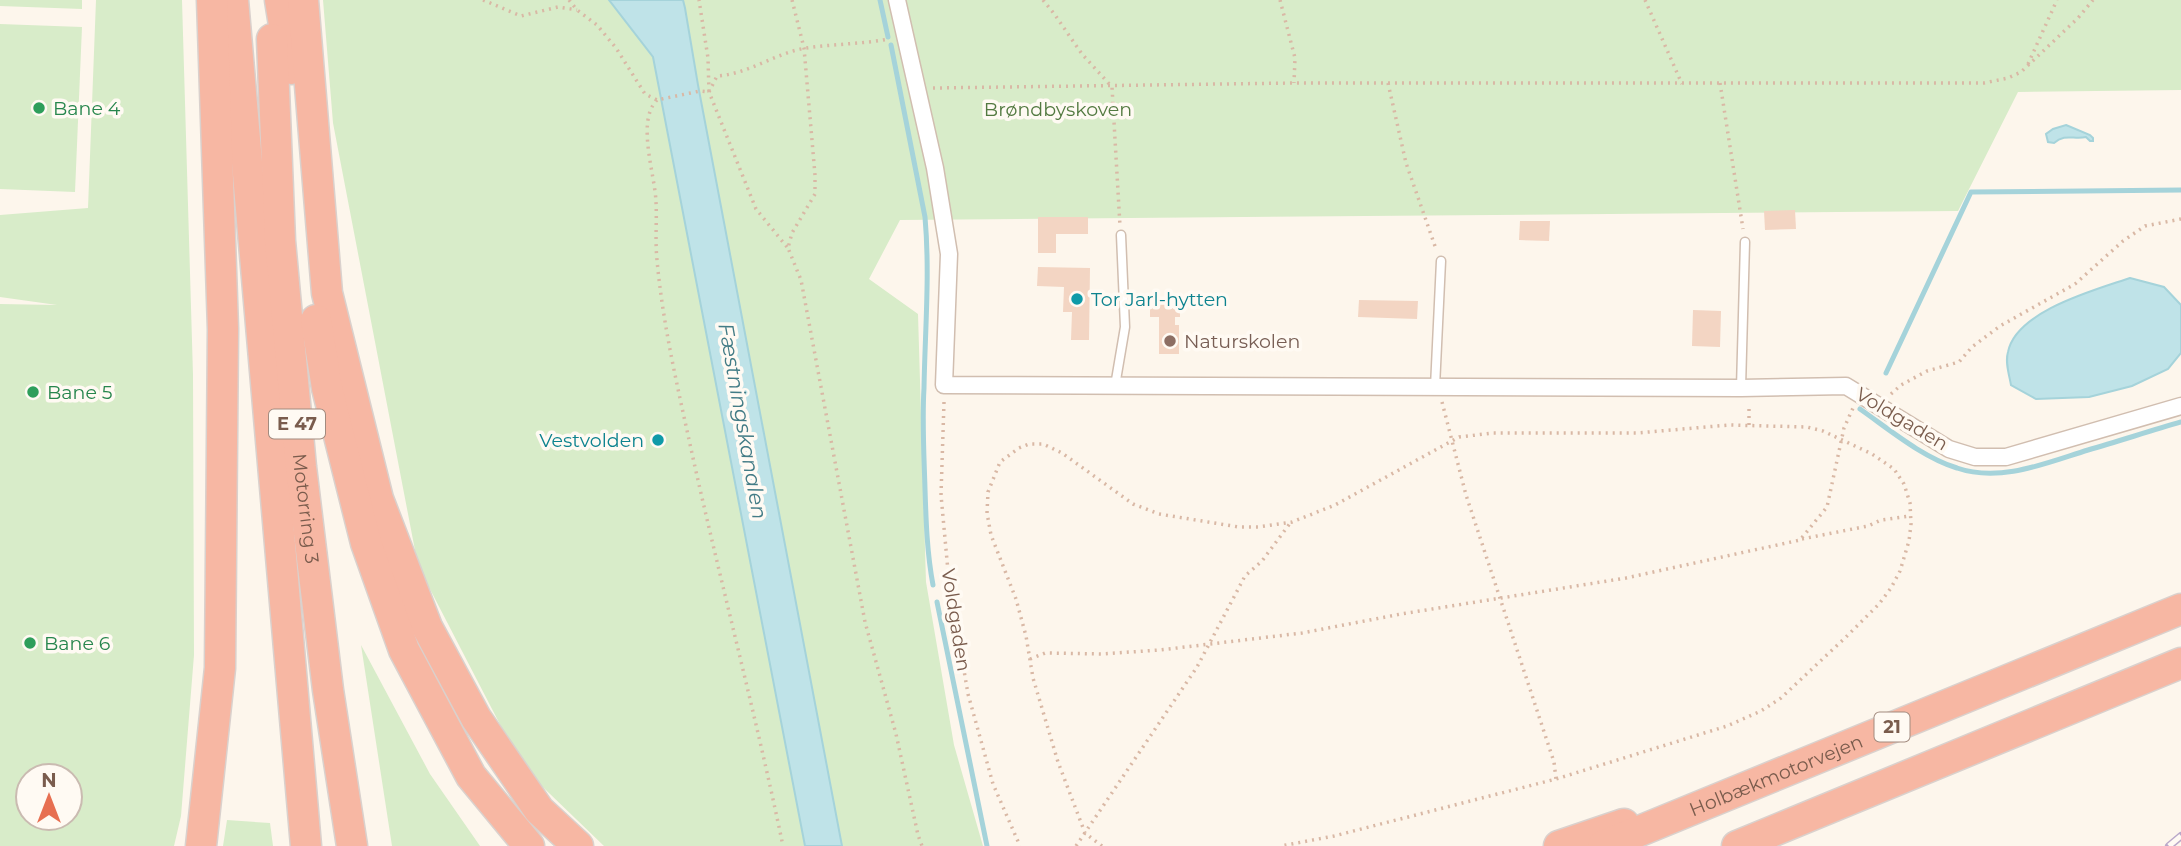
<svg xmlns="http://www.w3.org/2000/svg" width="2181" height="846" font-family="Montserrat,sans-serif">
<rect width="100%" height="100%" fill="#fdf6ec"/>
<g fill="#d8ecc9" fill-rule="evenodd">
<polygon points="0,0 82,0 82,9 0,6"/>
<path d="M 96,0 L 182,0 L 193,375 L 194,655 L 181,816 L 174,846 L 0,846 L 0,304 L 57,305 L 0,297 L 0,215 L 88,208 ZM 70,776 L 70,818 L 28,818 L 28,776 Z"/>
<polygon points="323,0 2181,0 2181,90 2018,92 1958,211 900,220 869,279 918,314 926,582 954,745 983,846 604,846 522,767 418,566 333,123"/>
<polygon points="0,24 82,27 75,192 0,189"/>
<polygon points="361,645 430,774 480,846 392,846"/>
<polygon points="227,820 270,823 273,846 223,846"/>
</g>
<g fill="#bfe3e8" stroke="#a5d3da" stroke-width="2">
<polygon points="609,0 683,0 685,8 698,85 842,846 805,846 653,57"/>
<path d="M 2066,125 L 2090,135 L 2093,138 L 2093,141 L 2090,141 L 2086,137 C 2074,140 2065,133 2054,143 L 2048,142 L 2046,134 L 2053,129 Z"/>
<path d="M 2130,278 L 2164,287 L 2181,305 L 2181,353 L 2168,369 L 2132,386 L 2089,397 L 2036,399 L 2011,385 C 2009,374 2005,362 2008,352 C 2016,311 2095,290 2130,278 Z"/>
</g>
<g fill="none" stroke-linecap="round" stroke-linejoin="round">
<g stroke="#a5d3da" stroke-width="5">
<polyline points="880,0 888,37"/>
<path d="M 891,45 L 925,217 C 930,274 925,330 924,388 C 922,421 924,455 925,489 C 926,521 927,553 933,585"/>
<polyline points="1886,373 1971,192 2181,190"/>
<path d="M 1860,409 C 1890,430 1922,457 1957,468 C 2000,483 2046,463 2088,450 C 2119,441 2150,431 2181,422"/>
<polyline points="937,602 987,846"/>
</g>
</g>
<g fill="#f3d5c3">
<polygon points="1795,210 1796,229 1765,230 1764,211"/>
<polygon points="1038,217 1088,217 1088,234 1056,234 1056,253 1038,253"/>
<polygon points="1520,221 1550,221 1549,241 1519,240"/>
<polygon points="1038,267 1090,268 1089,340 1071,340 1072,312 1063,312 1064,287 1037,286"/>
<polygon points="1359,300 1418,301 1417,319 1358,317"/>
<polygon points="1150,301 1180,301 1180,317 1175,317 1175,325 1179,325 1179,354 1159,354 1159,317 1150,317"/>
<polygon points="1693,310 1721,311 1720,347 1692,346"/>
</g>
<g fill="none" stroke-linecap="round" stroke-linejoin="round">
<defs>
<g id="service">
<polyline points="1115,386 1125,327 1121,235"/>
<polyline points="1435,387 1441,261"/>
<polyline points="1741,388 1745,242"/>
</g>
<polyline id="minor" points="897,0 935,168 949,254 944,385 1741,388 1846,386 1949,449 1975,457 2006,457 2181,406"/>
<g id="motorway">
<polyline points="233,0 306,846"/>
<polyline points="280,0 291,69"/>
<polyline points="303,0 327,293 378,499 427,627 476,718 539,810 578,846"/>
<path id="s1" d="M 272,39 L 280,241 L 301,467 L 328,690 L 352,846"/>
<polyline points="316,320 327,388 366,543 404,650 471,776 529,846"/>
<polyline points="201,846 220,668 223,329 212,0"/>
<polyline points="1559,846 1624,824"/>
<path id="s2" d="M 1603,846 L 2181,609"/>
<polyline points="1737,846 2181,663"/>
</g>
</defs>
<use href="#service" stroke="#d1beb0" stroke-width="11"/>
<use href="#minor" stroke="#d1beb0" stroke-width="19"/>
<use href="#motorway" stroke="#dad1cd" stroke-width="33"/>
<g stroke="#d9b8a5" stroke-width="3.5" stroke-dasharray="2 5" stroke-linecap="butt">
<polyline points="483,0 521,16 558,7 577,10"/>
<polyline points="569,0 577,10 597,25 616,48 645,94 657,100 700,91 709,92 708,58 699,0"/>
<polyline points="792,0 804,48 815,175 815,194 792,233 788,248 801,280 865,622 896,734 918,835 922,846"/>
<polyline points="1043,0 1055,15 1082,54 1112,87 1120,226"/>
<polyline points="1280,0 1295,58 1294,83"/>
<polyline points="1645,0 1682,84"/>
<polyline points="2028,64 2057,0"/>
<polyline points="1388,83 1406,163 1436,249"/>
<polyline points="1720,83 1743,229"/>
<polyline points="933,88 1294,83 1984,83 2008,78 2021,72 2078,18 2093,0"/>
<path d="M 657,100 C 636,121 655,174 656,202 C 657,221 655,241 657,260 C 663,327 679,393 693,458 C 722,588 756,716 783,846"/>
<path d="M 787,247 L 756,209 L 709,92 L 717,76 C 749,74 775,53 806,48 C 834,44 862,44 889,39"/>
<polyline points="1891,394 1901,385 1927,371 1959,362 1972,347 2000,326 2075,284 2123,241 2145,226 2181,219"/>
<polyline points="944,402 941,495 949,582 968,694 993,784 1020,846"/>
<polyline points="1442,402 1466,495 1554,762 1556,779"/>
<polyline points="1749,425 1749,404"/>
<polyline points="1802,539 1868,526 1881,520 1910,516"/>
<polyline points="1030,659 1045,653 1101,654 1160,650 1302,633 1401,614 1626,578 1800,540 1827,507 1844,428 1853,408"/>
<polyline points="1076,846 1197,667 1245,576 1262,561 1291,522"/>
<polyline points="1102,846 1085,833 1058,762 1033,678 1026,636 1016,599 991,535 987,513 988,492 1000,462 1019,448 1029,444 1043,444 1062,453 1133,504 1159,514 1239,527 1258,527 1292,522 1335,505 1459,437 1493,433 1637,433 1729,425 1807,427 1823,431 1872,454 1894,469 1904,484 1910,503 1911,524 1909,541 1900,571 1891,588 1879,604 1846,637 1781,698 1761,711 1727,726 1556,779 1334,836 1281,846"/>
</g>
<use href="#service" stroke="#fff" stroke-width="8"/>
<use href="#minor" stroke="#fff" stroke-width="16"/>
<use href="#motorway" stroke="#f7b7a3" stroke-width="30"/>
<defs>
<polyline id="rail" points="2169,846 2181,836"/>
</defs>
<use href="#rail" stroke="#b9a8c9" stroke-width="8"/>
<use href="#rail" stroke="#fffaf3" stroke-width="5" stroke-dasharray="16" stroke-linecap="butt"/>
</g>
<g fill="#2e9e5b" stroke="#fffaf3" stroke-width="2.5">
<circle cx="39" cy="108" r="7"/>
<circle cx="33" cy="392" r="7"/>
<circle cx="30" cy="643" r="7"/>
</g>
<g fill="#0f9aa8" stroke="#fffaf3" stroke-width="2.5">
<circle cx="1077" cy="299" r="7"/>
<circle cx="658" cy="440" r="7"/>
</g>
<circle fill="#8d6e63" stroke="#fffaf3" stroke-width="2.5" cx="1170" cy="341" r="7"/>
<g text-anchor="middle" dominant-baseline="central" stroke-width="7" stroke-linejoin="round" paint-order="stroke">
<g fill="#fffaf3" stroke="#a28b7f" stroke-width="2">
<rect x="269" y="409.5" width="56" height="29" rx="5"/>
<rect x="1874.5" y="712.5" width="35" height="29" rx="5"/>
</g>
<g font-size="18" font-weight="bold" fill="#7a5c4d">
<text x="297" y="424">E 47</text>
<text x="1892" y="727">21</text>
</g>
<g font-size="19" fill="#27864d" stroke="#fffaf3" text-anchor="start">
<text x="53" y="108">Bane 4</text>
<text x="47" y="392">Bane 5</text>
<text x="44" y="643">Bane 6</text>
</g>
<g font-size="19" fill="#537a41" stroke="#fffaf3">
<text x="1058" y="109">Brøndbyskoven</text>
</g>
<g font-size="19" fill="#0d838f" stroke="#fffaf3" text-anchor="start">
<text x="1091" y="299">Tor Jarl-hytten</text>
<text x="644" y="440" text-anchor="end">Vestvolden</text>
</g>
<g font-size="19" fill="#785e54" stroke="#fffaf3" text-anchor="start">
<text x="1184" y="341">Naturskolen</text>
</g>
<g font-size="19" fill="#7a5c4d" stroke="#fffaf3">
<text transform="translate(1902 419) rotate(31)">Voldgaden</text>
<text stroke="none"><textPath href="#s1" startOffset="471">Motorring 3</textPath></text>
<text transform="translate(956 620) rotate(81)">Voldgaden</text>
<text stroke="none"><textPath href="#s2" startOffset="187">Holbækmotorvejen</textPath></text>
</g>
<g font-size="21" font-style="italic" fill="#437c86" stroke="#fffaf3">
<text transform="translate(743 421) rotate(80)">Fæstningskanalen</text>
</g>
</g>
<g transform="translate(49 797)"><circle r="33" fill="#fffaf3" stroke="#cabbb1" stroke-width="2"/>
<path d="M0-5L12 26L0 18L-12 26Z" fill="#e76f51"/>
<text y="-10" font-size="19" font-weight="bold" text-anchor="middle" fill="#7a5c4d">N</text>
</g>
</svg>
